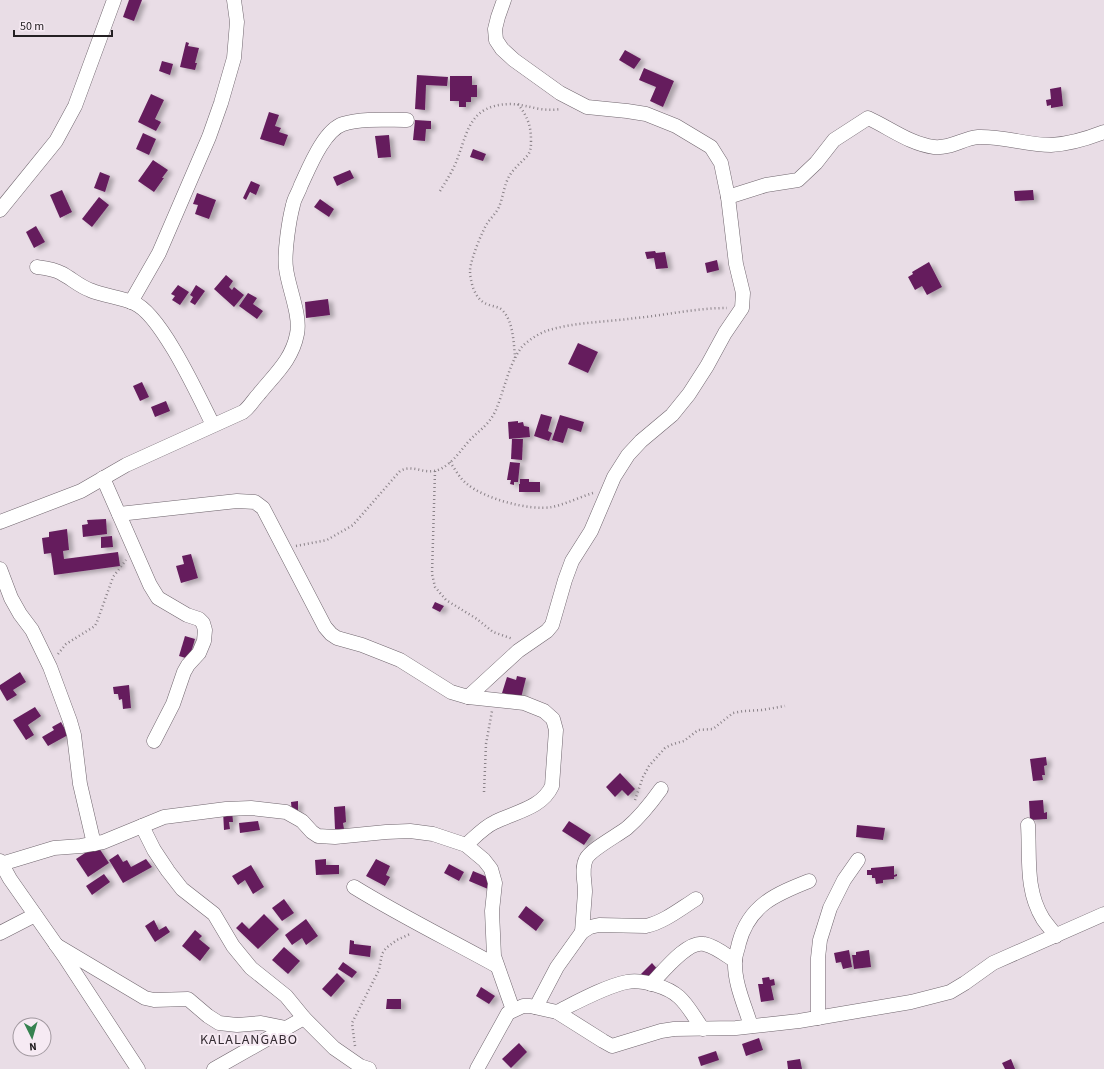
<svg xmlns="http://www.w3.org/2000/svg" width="1104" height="1069" font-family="'Source Sans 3',sans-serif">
<defs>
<filter id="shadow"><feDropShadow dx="4.5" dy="2.5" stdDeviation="2" flood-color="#0004"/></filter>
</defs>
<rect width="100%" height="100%" fill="#e9dde6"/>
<g fill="#651d5d" filter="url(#shadow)">
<polygon points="129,0 142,0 134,21 123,17"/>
<polygon points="186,42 189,43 188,46 199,48 195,63 197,63 195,70 180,67"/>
<polygon points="625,50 641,59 634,69 619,60"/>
<polygon points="162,61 173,64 170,75 159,71"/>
<polygon points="644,68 674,81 663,107 650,101 656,87 639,80"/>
<polygon points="417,75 448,77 447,86 426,85 425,110 415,109"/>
<polygon points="450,76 472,76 472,85 477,85 477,97 471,97 471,102 466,102 466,107 459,107 459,101 450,101"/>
<polygon points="1061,87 1063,106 1051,108 1051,105 1047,106 1046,100 1051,99 1050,89"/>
<polygon points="151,94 164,100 155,119 161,122 156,131 138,122"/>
<polygon points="269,112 279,115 275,126 281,128 279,132 288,135 284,146 260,139"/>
<polygon points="415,120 431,121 431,129 426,129 425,141 413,140"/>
<polygon points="143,133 156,139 149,155 136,149"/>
<polygon points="389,135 391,157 378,158 375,136"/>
<polygon points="473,149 486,154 483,161 470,157"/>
<polygon points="153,160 168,170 162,178 164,178 154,192 138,181"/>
<polygon points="350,170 354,178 337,186 333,177"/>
<polygon points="100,172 110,176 105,192 94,188"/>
<polygon points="251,181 260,185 256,195 250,192 246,200 243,198"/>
<polygon points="62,190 72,212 60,218 50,195"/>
<polygon points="1033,190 1034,200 1015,201 1014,191"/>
<polygon points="197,193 216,200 209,219 195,214 198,205 193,204"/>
<polygon points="99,197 109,205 92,227 82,219"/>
<polygon points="320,199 334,209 329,217 314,207"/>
<polygon points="36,226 45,242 34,248 26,232"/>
<polygon points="655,251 656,253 665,252 668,268 656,269 654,258 647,259 645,252"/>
<polygon points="717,260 719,270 707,273 705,263"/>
<polygon points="929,262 942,287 927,295 922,286 915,290 908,277 913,274 912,272"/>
<polygon points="226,275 233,281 229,287 232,290 234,287 244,295 234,307 214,289"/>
<polygon points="178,285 189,292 180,305 172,300 175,296 171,294"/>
<polygon points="196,285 205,291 195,305 190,302 193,297 190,295"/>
<polygon points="248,293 257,298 253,304 263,311 257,319 239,306"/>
<polygon points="328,299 330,315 306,318 305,302"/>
<polygon points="578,343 598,352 588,373 568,364"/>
<polygon points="142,382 149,397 140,401 133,386"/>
<polygon points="166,401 170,411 155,417 151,407"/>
<polygon points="541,414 552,417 548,431 552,433 549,441 534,436"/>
<polygon points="560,415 584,422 581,432 568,428 563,443 552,440"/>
<polygon points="518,421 518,423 523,422 524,426 529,427 530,437 509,439 508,422"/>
<polygon points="512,439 523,439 522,460 511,459"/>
<polygon points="510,462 520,463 518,482 514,482 514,485 510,484 511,480 507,480"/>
<polygon points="520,479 529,479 529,482 540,482 540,492 519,492 519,484 520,484"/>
<polygon points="106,519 107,534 83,537 82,525 88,524 87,520"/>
<polygon points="67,529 69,550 63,551 64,559 118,552 120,566 54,575 51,553 44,554 42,538 49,537 49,532"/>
<polygon points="112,536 113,547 101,548 101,537"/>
<polygon points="191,554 198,578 181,583 176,566 184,564 182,556"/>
<polygon points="435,602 444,606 440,612 432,608"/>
<polygon points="185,636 195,639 189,659 179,656"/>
<polygon points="20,672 26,682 13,690 17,695 7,701 0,689 0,685"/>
<polygon points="517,676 526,678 521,698 502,693 507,677 516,680"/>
<polygon points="129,685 131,708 123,709 122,699 119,700 118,694 114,694 113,687"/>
<polygon points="35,707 41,716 28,725 34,735 26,740 13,720"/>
<polygon points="61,722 68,735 48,746 42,737 54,730 52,727"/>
<polygon points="1046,757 1047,765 1044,766 1045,775 1042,775 1043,780 1033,781 1030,759"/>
<polygon points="620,773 635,789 628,796 622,790 615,797 606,787"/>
<polygon points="1043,800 1044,813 1047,812 1047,819 1030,820 1029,801"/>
<polygon points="298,801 298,813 292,814 291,802"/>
<polygon points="345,806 346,822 343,823 344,829 335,829 334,807"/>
<polygon points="232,810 233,822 229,822 230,829 224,830 223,811"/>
<polygon points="258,821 260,830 240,833 239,823"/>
<polygon points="569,821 591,835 584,845 562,831"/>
<polygon points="857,825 885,828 883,840 856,837"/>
<polygon points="97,845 109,863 88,877 76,859"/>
<polygon points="118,854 123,862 127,860 131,867 146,859 152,867 123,883 109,860"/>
<polygon points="326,859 326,865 339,865 339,874 316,875 315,860"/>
<polygon points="376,859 390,866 386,875 390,877 385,886 366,876"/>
<polygon points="449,864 464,872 459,881 444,873"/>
<polygon points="251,865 264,887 253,894 245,880 238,885 232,876"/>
<polygon points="894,866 894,875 897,874 897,876 894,877 894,879 883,880 883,883 876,884 875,878 872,878 872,875 867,875 867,870 871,870 871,868"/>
<polygon points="473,871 492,879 488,889 469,881"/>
<polygon points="104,874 110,882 92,895 86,886"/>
<polygon points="284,899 294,913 282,921 272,908"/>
<polygon points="526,906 544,920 536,931 518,917"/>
<polygon points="264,914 279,929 258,949 236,928 242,922 249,929"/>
<polygon points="306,919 318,936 306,945 302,938 292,945 285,935"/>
<polygon points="154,920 159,930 166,926 170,932 155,942 145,926"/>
<polygon points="195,930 202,936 199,939 210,948 200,961 182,946"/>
<polygon points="350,940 354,941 354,944 371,946 370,957 349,954"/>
<polygon points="284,947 300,961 288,974 272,960"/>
<polygon points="849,950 852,967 843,969 841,962 836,963 834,953"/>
<polygon points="869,950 871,967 854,969 852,955 856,955 856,952"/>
<polygon points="343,962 357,972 352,978 338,969"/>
<polygon points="652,963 659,971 648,981 641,974"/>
<polygon points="337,973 345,981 331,997 322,989"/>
<polygon points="769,977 770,980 774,979 775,985 771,986 774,1000 761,1002 758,984 763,984 762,978"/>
<polygon points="481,987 495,996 489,1004 476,996"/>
<polygon points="387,999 401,999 401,1009 386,1009"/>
<polygon points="759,1038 763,1050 746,1056 742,1044"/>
<polygon points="519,1043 527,1052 511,1068 502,1059"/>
<polygon points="716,1051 719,1060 701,1066 698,1057"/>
<polygon points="800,1059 802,1069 788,1069 787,1061"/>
<polygon points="1011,1059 1015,1069 1005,1069 1002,1063"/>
</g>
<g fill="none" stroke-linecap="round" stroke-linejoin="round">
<defs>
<g id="street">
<path d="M 728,197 L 766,185 L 798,180 L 816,163 L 834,140 L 868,118 C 890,128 910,144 934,147 C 950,149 964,138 978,137 C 1003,136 1027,145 1051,145 C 1070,144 1086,139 1104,132"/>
<polyline points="0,210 56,141 75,106 114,0"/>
<path d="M 37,267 C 45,268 54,269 61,273 C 71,278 79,286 90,290 C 104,296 120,297 134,303 C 161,314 199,397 213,425"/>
<polyline points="131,302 159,253 209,137 221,103 234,58 237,22 234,0"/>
<polyline points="103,478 150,585 158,598 187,615 199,619 203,623 205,630 204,641 199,653 188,665 184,672 173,704 154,741"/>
<path d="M 119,514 L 237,501 L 255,502 L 263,508 L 325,627 L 331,634 L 337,638 L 362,645 L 400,660 L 451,692 L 468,697 L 524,703 L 544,711 L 553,719 L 556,730 L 552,786 C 542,808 515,812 495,822 C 484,827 475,837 466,845"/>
<path d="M 0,522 L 81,491 L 126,465 L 243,412 C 250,407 253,400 259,394 C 275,374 292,360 297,334 C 301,315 288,287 286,268 C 284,253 289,220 293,205 C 294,198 299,192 301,185 C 309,168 324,130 343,124 C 363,118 386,120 407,120"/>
<polyline points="0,569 11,598 20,614 32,630 50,667 70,721 74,735 80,784 94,844"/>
<polyline points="468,697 518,651 547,631 552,625 565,580 572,561 591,531 614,477 628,455 641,441 672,415 689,394 707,366 725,333 742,308 743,293 736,264 728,197 721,163 711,147 676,126 646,114 627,111 587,107 560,93 514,60 502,49 496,40 495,29 498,17 504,0"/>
<path d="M 1028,825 C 1030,857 1025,890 1043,919 C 1047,925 1052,930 1056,936"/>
<polyline points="142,826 154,850 168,871 182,889 214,914 233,946 251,968 286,996 304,1018 334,1048 360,1066 369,1069"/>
<polyline points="0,861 10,879 64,956 138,1069"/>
<polyline points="1,864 54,848 81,846 103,842 164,817 226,809 251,808 286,812 302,821 312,832 318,836 335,837 386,832 410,831 433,834 466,845 484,860 491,869 495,883 492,911 494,956 513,1010"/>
<path d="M 354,887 C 401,916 450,940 497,966"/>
<path d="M 582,932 C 583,918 584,905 585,892 C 585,881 581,869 586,859 C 590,850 618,835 627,828 C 641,816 651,803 661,789"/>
<polyline points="0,933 35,915"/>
<polyline points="56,945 145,998 154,1000 188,999 208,1016 219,1023 237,1025 261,1023 286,1028"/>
<path d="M 651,984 C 662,973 687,940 704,944 C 715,946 726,955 735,961"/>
<path d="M 536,1007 L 557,967 L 582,932 L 590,927 L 599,925 L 646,926 C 664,922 680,909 696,899"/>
<path d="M 557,1012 C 577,1002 606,986 627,982 C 642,979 668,987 679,997 C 689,1006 695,1019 703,1029"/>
<polyline points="818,1018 818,958 820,940 830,908 844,880 858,860"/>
<path d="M 751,1026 C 745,1006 734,983 735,961 C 735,955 738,949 739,943 C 749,905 776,894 809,881"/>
<polyline points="214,1069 304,1018"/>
<polyline points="477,1069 508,1013 523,1006 530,1006 557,1012 603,1041 612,1046 661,1031 674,1029 736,1028 799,1021 911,1002 950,992 965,983 993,963 1104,914"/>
</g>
</defs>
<use href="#street" stroke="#70666e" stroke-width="15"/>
<g stroke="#8a8288" stroke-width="2.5" stroke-dasharray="1 3" stroke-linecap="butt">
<path d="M 440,191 C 445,183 450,175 454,167 C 468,136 466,105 510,104 C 520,104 529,107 540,109 C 547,110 554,110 561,109"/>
<path d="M 515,358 C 514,344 513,321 503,311 C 499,306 493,307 487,304 C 475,300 470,282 470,270 C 471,259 482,231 488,222 C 492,217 496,213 499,207 C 503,198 504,184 510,175 C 514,168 522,162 528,155 C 531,150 531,146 531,140 C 531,125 527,116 518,104"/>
<path d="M 450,462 C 455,469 460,479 467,484 C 485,499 530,511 552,507 C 566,504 580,497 593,493"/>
<polyline points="435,471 432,574 435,587 446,600 477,619 493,632 513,639"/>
<path d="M 296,546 L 327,540 L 353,525 L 400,471 C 416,462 428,481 448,464 C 456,458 462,449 469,441 C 479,430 487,427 495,412 C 504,392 508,366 521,348 C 527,341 538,334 546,331 C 574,322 607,322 636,318 C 667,315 696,308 727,308"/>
<polyline points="58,654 66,644 95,626 97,622 113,577 126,560"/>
<polyline points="484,792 486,744 492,711"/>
<polyline points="635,800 643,777 649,766 665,748 673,744 684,741 698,730 713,729 733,713 744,711 762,710 785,706"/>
<polyline points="355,1046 352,1023 379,970 382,954 386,948 397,940 410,934"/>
</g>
<use href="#street" stroke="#fff" stroke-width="14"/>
</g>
<g text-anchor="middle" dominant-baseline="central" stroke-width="4" stroke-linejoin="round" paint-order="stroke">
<g font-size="14" letter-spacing="1" fill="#352c33" stroke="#f6eaf3">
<text x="249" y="1040">KALALANGABO</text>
</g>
</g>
<g transform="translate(32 1037) rotate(175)"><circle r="19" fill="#f6eaf3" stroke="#a299a0"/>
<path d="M0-3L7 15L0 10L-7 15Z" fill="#368250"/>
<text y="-6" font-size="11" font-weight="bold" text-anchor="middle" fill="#242023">N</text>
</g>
<path d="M14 30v6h98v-6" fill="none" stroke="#242023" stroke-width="2"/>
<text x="20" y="30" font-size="12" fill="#242023" stroke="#f6eaf3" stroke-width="3" paint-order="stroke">50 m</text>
</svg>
